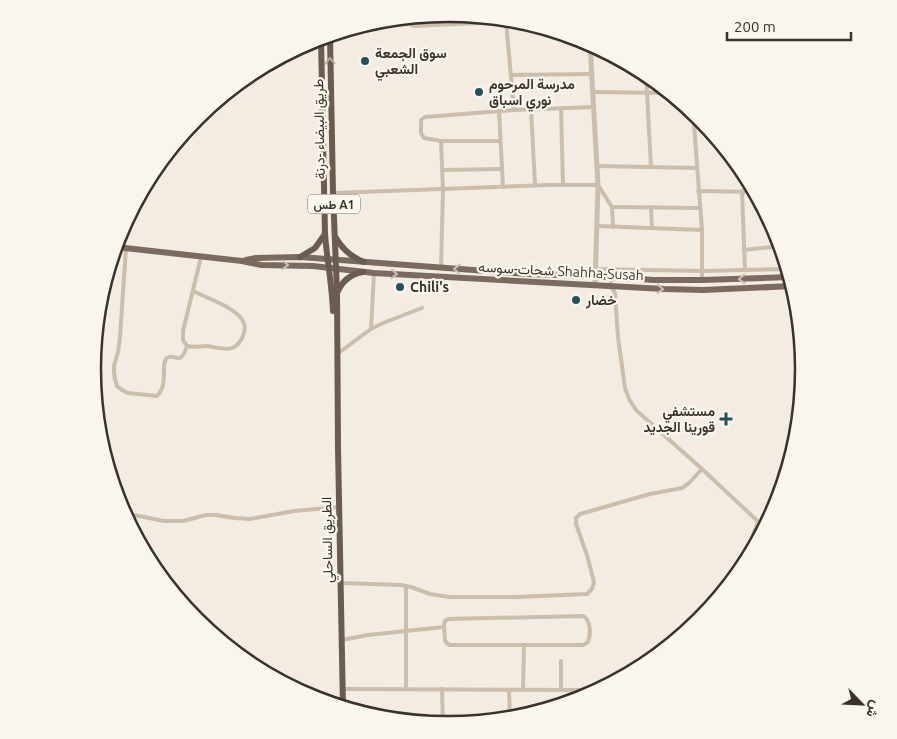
<svg xmlns="http://www.w3.org/2000/svg" width="897" height="739" font-family="Ubuntu,Vazirmatn,sans-serif">
<rect width="100%" height="100%" fill="#f3ece2"/>
<g fill="none" stroke-linecap="round" stroke-linejoin="round">
<g stroke="#cbbead" stroke-width="4">
<polyline points="405,18 407,22 414,26 520,21"/>
<polyline points="506,21 514,110"/>
<polyline points="646,74 651,167"/>
<polyline points="511,75 592,74"/>
<polyline points="594,92 670,93"/>
<polyline points="561,108 563,185"/>
<polyline points="531,109 535,185"/>
<polyline points="499,111 503,187"/>
<polyline points="693,112 702,230 702,280"/>
<polyline points="694,125 706,125"/>
<polyline points="500,141 441,141 424,138 421,133 421,120 425,117 514,110 594,107"/>
<polyline points="597,166 697,168"/>
<polyline points="442,170 502,169"/>
<polyline points="698,191 755,192"/>
<polyline points="742,191 745,270"/>
<polyline points="333,193 548,185 598,185 612,207 613,227"/>
<polyline points="612,207 700,208"/>
<polyline points="651,207 652,228"/>
<polyline points="597,226 702,230"/>
<path d="M 126,248 L 120,337 L 118,352 L 114,366 L 114,372 L 115,379 L 117,386 L 122,390 L 128,393 L 157,396 C 169,385 160,363 167,358 C 175,352 180,368 187,346"/>
<polyline points="744,250 781,246"/>
<polyline points="441,268 443,190 441,141"/>
<polyline points="596,269 703,271 788,269"/>
<polyline points="374,273 371,329 383,323 422,308"/>
<polyline points="611,278 611,286 615,293 618,337 625,388 629,399 636,410 646,419 702,469 765,528"/>
<path d="M 187,346 C 194,348 200,346 207,346 C 222,348 235,355 243,336 C 246,329 245,323 241,318 C 231,306 207,298 193,291"/>
<polyline points="187,346 183,340 183,331 201,257"/>
<polyline points="337,354 371,329"/>
<polyline points="124,513 164,521 183,521 206,515 216,515 234,518 250,519 294,511 339,507"/>
<polyline points="739,573 758,522"/>
<polyline points="341,583 401,585 411,587 430,594 449,597 516,597 587,594 592,589 594,582 587,555 576,524 576,518 580,514 650,494 682,488 689,483 702,469"/>
<polyline points="406,586 406,689"/>
<path d="M 583,616 C 591,620 591,634 588,642 L 583,645 L 449,645 L 445,641 L 444,625 L 445,621 L 448,619 Z"/>
<polyline points="342,640 368,635 444,627"/>
<polyline points="343,689 590,690 601,687 629,674"/>
<polyline points="442,689 443,725"/>
<polyline points="509,690 510,719"/>
<polyline points="523,690 524,645"/>
<polyline points="561,690 561,661"/>
<polyline points="578,690 578,700"/>
</g>
<polyline stroke="#cbbead" stroke-width="5" points="590,44 598,185 595,285"/>
<g stroke="#7b6b5e" stroke-width="6">
<polyline points="116,247 242,261 261,265 313,266 374,273 664,289 703,290 793,286"/>
<polyline points="246,260 256,258 300,257 527,274 595,276 654,280 702,280 790,277"/>
</g>
<g stroke="#6a5c50" stroke-width="6">
<polyline points="330,36 333,193 337,292 338,448 343,708"/>
<path d="M 321,38 L 325,234 C 327,260 332,285 333,311"/>
<path d="M 336,238 C 343,250 351,257 364,262"/>
<polyline points="300,257 315,248 325,234"/>
<path d="M 338,291 C 343,280 351,274 363,272"/>
</g>
</g>
<defs><path id="oneway-chevron" d="M-2-3.5L2.5 0L-2 3.5" fill="none" stroke-width="1.6" stroke-linecap="round" stroke-linejoin="round" transform="scale(1.25)"/></defs>
<use stroke="#b2a99f" href="#oneway-chevron" transform="translate(330 61) rotate(-91)"/>
<g stroke="#c7beb4">
<use href="#oneway-chevron" transform="translate(285 265) rotate(2)"/>
<use href="#oneway-chevron" transform="translate(457 269) rotate(-176)"/>
<use href="#oneway-chevron" transform="translate(394 274) rotate(3)"/>
<use href="#oneway-chevron" transform="translate(742 279) rotate(178)"/>
<use href="#oneway-chevron" transform="translate(660 289) rotate(3)"/>
</g>
<g fill="#23505a" stroke="#faf6ee" stroke-width="2">
<circle cx="365" cy="61" r="5"/>
<circle cx="479" cy="92" r="5"/>
<circle cx="400" cy="287" r="5"/>
<circle cx="576" cy="300" r="5"/>
<path d="M723.5 411.5h5v5h5v5h-5v5h-5v-5h-5v-5h5z"/>
</g>
<g text-anchor="middle" dominant-baseline="central" stroke-width="4.5" stroke-linejoin="round" paint-order="stroke">
<rect fill="#faf6ee" stroke="#746d66" stroke-width="1" x="308" y="194.5" width="52" height="19" rx="4"/>
<g font-size="12" font-weight="bold" fill="#3a322c">
<text x="334" y="204">طس A1</text>
</g>
<g font-size="14" font-weight="bold" fill="#3a322c" stroke="#faf6ee" text-anchor="start">
<text x="375" y="53">سوق الجمعة<tspan x="375" dy="16">الشعبي</tspan></text>
<text x="489" y="84">مدرسة المرحوم<tspan x="489" dy="16">نوري اسباق</tspan></text>
<text x="410" y="287">Chili's</text>
<text x="586" y="300">خضار</text>
<text x="715" y="411" text-anchor="end">مستشفي<tspan x="715" dy="16">قورينا الجديد</tspan></text>
</g>
<g font-size="14" fill="#3a322c" stroke="#faf6ee">
<text transform="translate(319 129) rotate(-91)">طريق البيضاء -درنة</text>
<text transform="translate(561 271) rotate(3)">شحات-سوسه Shahha-Susah</text>
<text transform="translate(327 540) rotate(-91)">الطريق الساحلي</text>
</g>
</g>
<path d="M0 0H897V739H0ZM101 369a347 347 0 1 1 694 0a347 347 0 1 1-694 0Z" fill="#faf6ee" fill-rule="evenodd"/>
<path fill="none" stroke="#3a322c" stroke-width="2.5" d="M101 369a347 347 0 1 1 694 0a347 347 0 1 1-694 0Z"/>
<g transform="translate(862 704) rotate(114)" stroke="#faf6ee" stroke-width="4" paint-order="stroke">
<path d="M0-4L9 19L0 12L-9 19Z" fill="#3a322c"/>
<text y="-8" font-size="14" font-weight="bold" text-anchor="middle" fill="#3a322c">ش</text>
</g>
<path d="M727 32v8h124v-8" fill="none" stroke="#3a322c" stroke-width="2.5"/>
<text x="734" y="32" font-size="15" fill="#3a322c" stroke="#faf6ee" stroke-width="4" paint-order="stroke">200 m</text>
</svg>
